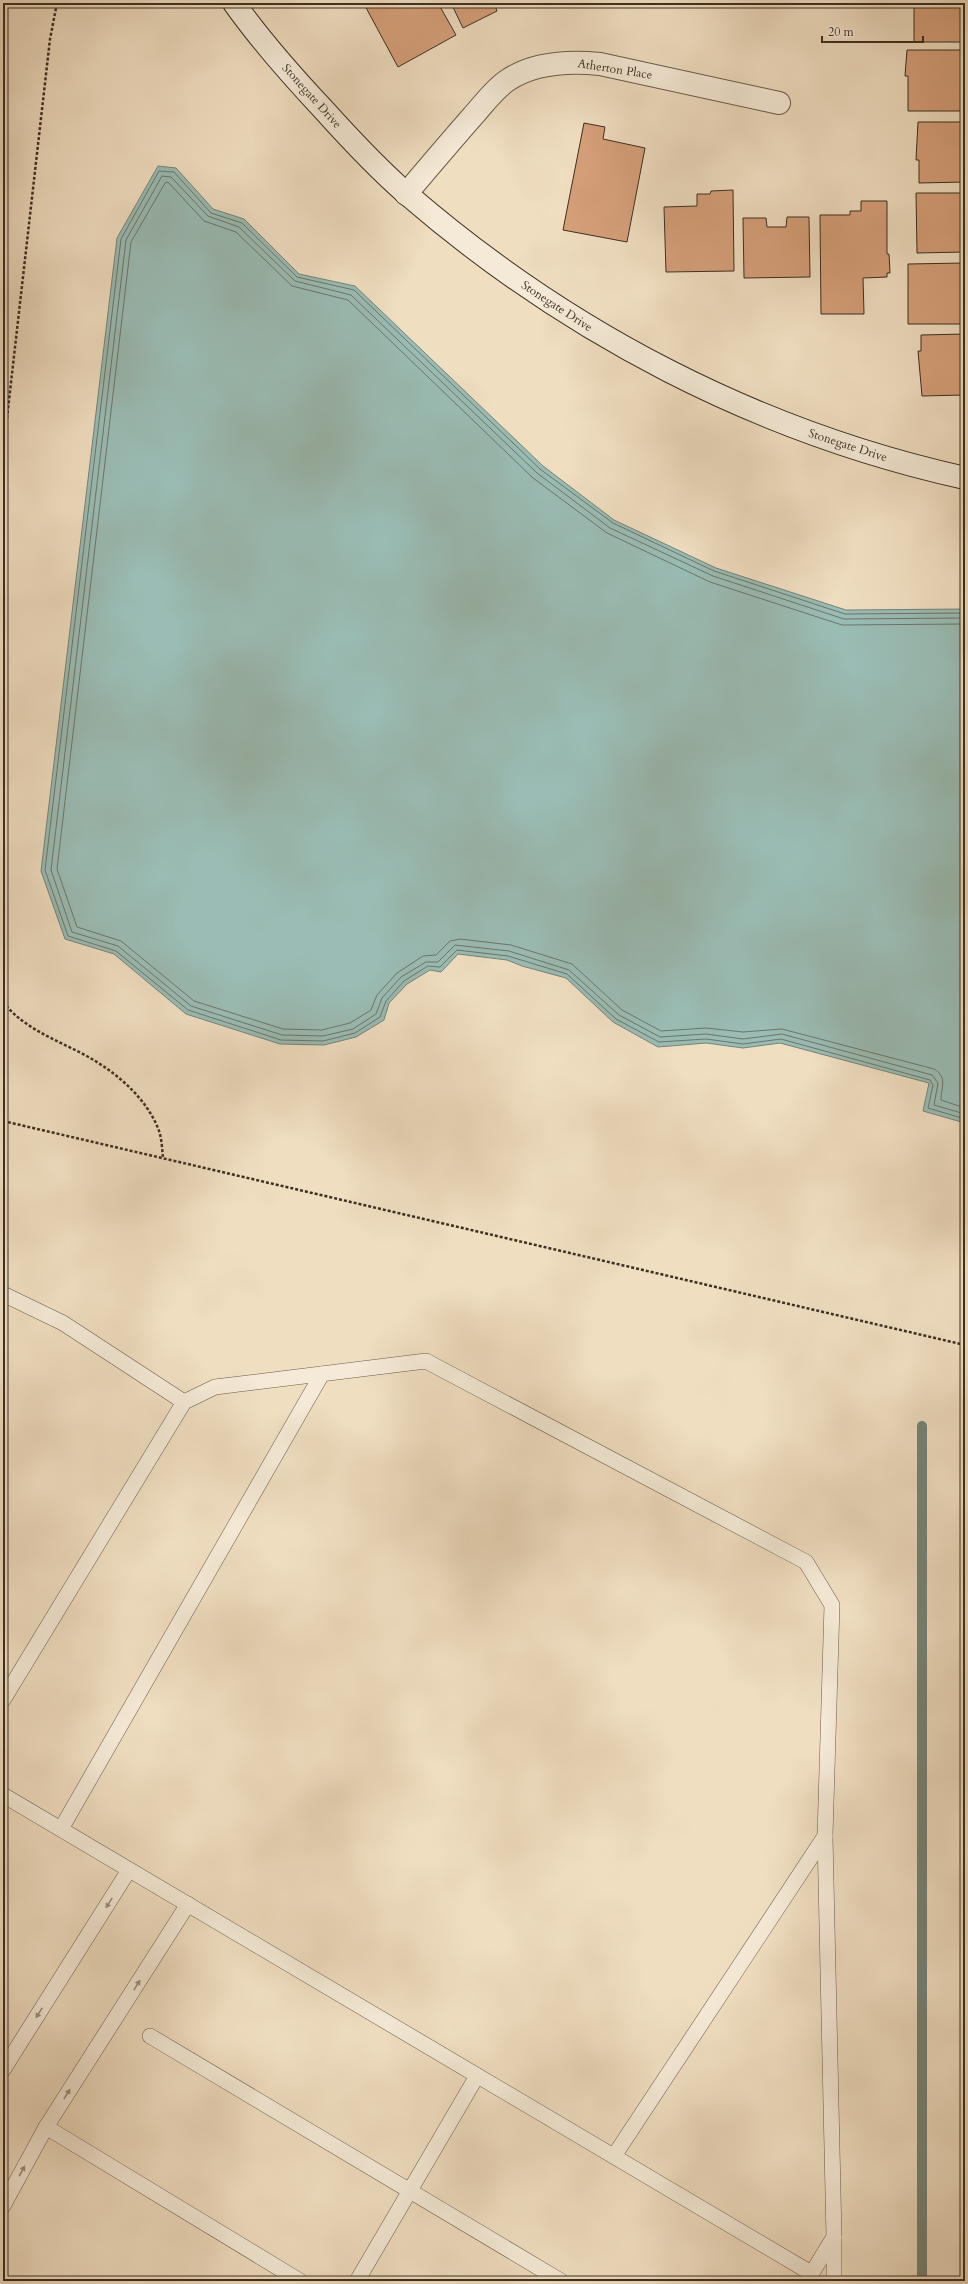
<svg xmlns="http://www.w3.org/2000/svg" width="968" height="2284" font-family="Cardo,serif">
<rect width="100%" height="100%" fill="#f0dec1"/>
<filter id="stains"><feTurbulence type="fractalNoise" baseFrequency=".005" numOctaves="4"/><feColorMatrix values="0 0 0 0 .2 0 0 0 0 .09 0 0 0 0 .02 0 0 0 .5 -.17"/></filter>
<radialGradient id="worn" r=".72"><stop offset=".6" stop-color="#630" stop-opacity="0"/><stop offset="1" stop-color="#630" stop-opacity=".3"/></radialGradient>
<polygon fill="#9abcb4" stroke="#74847a" points="158,166 176,168 213,209 244,219 299,274 355,286 543,466 614,520 716,568 846,610 965,609 965,1123 923,1111 929,1083 780,1043 743,1048 706,1043 658,1047 613,1022 566,978 522,966 507,960 458,954 441,972 430,970 407,984 389,1003 384,1020 356,1037 324,1045 280,1044 186,1014 114,954 65,939 41,871 117,238"/>
<g fill="none" stroke-linecap="round" stroke-linejoin="round">
<g stroke="#6b766b" stroke-width="1">
<polyline points="965,613 845,614 714,571 613,523 540,469 354,290 297,277 242,223 211,213 174,172 159,171 121,239 45,870 68,936 116,951 188,1010 281,1040 323,1041 355,1033 380,1017 386,1001 404,981 428,966 440,967 457,950 508,956 567,974 616,1019 659,1042 706,1039 743,1044 781,1039 930,1080 933,1085 928,1108 965,1119"/>
<polyline points="965,618 844,619 713,576 610,528 537,473 351,295 295,281 239,227 208,216 171,177 162,176 126,240 51,870 72,932 118,946 191,1006 282,1035 323,1036 353,1029 376,1014 382,998 401,977 426,962 438,962 455,945 509,951 569,970 619,1015 660,1037 706,1034 743,1039 782,1034 932,1075 938,1083 934,1105 965,1114"/>
<path d="M 965,624 L 842,625 L 710,582 L 607,533 L 533,478 L 348,300 L 292,286 L 236,232 L 204,221 L 168,182 L 165,183 L 131,242 L 57,869 L 77,927 L 121,941 L 194,1001 L 283,1029 L 322,1030 L 350,1023 L 371,1010 L 377,995 L 397,973 L 423,956 L 436,955 L 450,941 L 460,939 L 511,945 L 572,964 L 622,1010 L 661,1031 L 706,1028 L 743,1032 L 782,1029 L 934,1069 C 948,1077 941,1088 941,1100 L 965,1108"/>
</g>
<polyline stroke="#74847a" stroke-width="10" points="922,1426 922,2281"/>
</g>
<g fill="#d6a07a" stroke="#3c3022">
<polygon points="438,3 456,35 398,67 364,4"/>
<polygon points="451,3 494,3 497,11 463,28"/>
<rect x="675" y="3" width="37" height="4"/>
<rect x="914" y="3" width="51" height="39"/>
<polygon points="907,50 965,50 965,111 908,111 908,76 905,76"/>
<polygon points="918,122 965,122 965,182 919,183 919,160 916,160"/>
<polygon points="584,123 605,127 603,139 645,148 627,242 563,230"/>
<polygon points="733,190 734,271 666,272 664,207 697,206 697,194 710,194 711,191"/>
<polygon points="916,193 965,193 965,252 917,253"/>
<polygon points="861,201 887,201 887,254 889,254 890,273 887,273 887,277 863,278 864,314 821,314 820,215 850,215 850,211 861,211"/>
<polygon points="787,217 809,217 810,277 744,278 743,218 766,218 767,227 786,227"/>
<polygon points="965,263 965,324 908,324 908,264"/>
<polygon points="965,334 965,395 922,396 918,351 921,351 921,335"/>
</g>
<g fill="none" stroke-linecap="round" stroke-linejoin="round">
<defs>
<g id="lane">
<polyline points="3,1294 63,1323 184,1402"/>
<polyline points="3,1700 184,1402 215,1387 426,1361 806,1562 832,1605 825,1836 834,2237 807,2281"/>
<polyline points="3,1795 811,2273"/>
<polyline points="61,1829 322,1374"/>
<polyline points="150,2036 561,2281"/>
<polyline points="3,2070 129,1870"/>
<polyline points="46,2127 300,2281"/>
<polyline points="614,2156 825,1836"/>
<polyline points="3,2206 46,2127 188,1904"/>
<polyline points="357,2281 477,2076"/>
<polyline points="834,2281 834,2237"/>
</g>
<path id="street" d="M 406,194 C 428,168 450,142 472,117 C 483,105 494,89 508,80 C 535,62 569,61 600,64 L 779,103"/>
<path id="secondary" d="M 234,3 C 261,41 292,76 323,109 C 350,139 378,169 408,195 C 568,333 758,432 965,478"/>
</defs>
<use href="#lane" stroke="#695c4a" stroke-width="16"/>
<use href="#street" stroke="#695c4a" stroke-width="24"/>
<use href="#secondary" stroke="#3c3022" stroke-width="24"/>
<g stroke="#3c3022" stroke-width="2.5" stroke-dasharray="3 2" stroke-linecap="butt">
<polyline points="3,453 50,39 57,3"/>
<path d="M 3,1002 C 21,1025 47,1036 73,1049 C 107,1065 143,1092 158,1128 C 162,1138 162,1149 163,1158"/>
<polyline points="3,1121 965,1345"/>
</g>
<use href="#lane" stroke="#f5ead7" stroke-width="15"/>
<use href="#street" stroke="#f5ead7" stroke-width="22"/>
<use href="#secondary" stroke="#f5ead7" stroke-width="22"/>
</g>
<defs><path id="oneway-solid" d="M-6-.8H1V-3.2L6.5 0L1 3.2V.8H-6Z"/></defs>
<g fill="#988d7c">
<use href="#oneway-solid" transform="translate(109 1903) rotate(122)"/>
<use href="#oneway-solid" transform="translate(137 1985) rotate(-58)"/>
<use href="#oneway-solid" transform="translate(39 2013) rotate(122)"/>
<use href="#oneway-solid" transform="translate(67 2094) rotate(-58)"/>
<use href="#oneway-solid" transform="translate(22 2171) rotate(-61)"/>
</g>
<g text-anchor="middle" dominant-baseline="central" stroke-width="4" stroke-linejoin="round" paint-order="stroke">
<g font-size="12" fill="#3c3022" stroke="#f5ead7">
<text transform="translate(615 69) rotate(9)">Atherton Place</text>
<text transform="translate(312 96) rotate(48)">Stonegate Drive</text>
<text transform="translate(557 306) rotate(33)">Stonegate Drive</text>
<text transform="translate(848 445) rotate(18)">Stonegate Drive</text>
</g>
</g>
<rect width="968" height="2284" fill="none" stroke="#f0dec1" stroke-width="16"/>
<rect x="4" y="4" width="960" height="2276" fill="none" stroke="#3c3022" stroke-width="2"/>
<rect x="8" y="8" width="952" height="2268" fill="none" stroke="#3c3022"/>
<path d="M822 36v6h101v-6" fill="none" stroke="#3c3022" stroke-width="2"/>
<text x="828" y="36" font-size="12" fill="#3c3022" stroke="#f5ead7" stroke-width="3" paint-order="stroke">20 m</text>
<rect width="100%" height="100%" filter="url(#stains)"/>
<rect width="100%" height="100%" fill="url(#worn)"/>
</svg>
